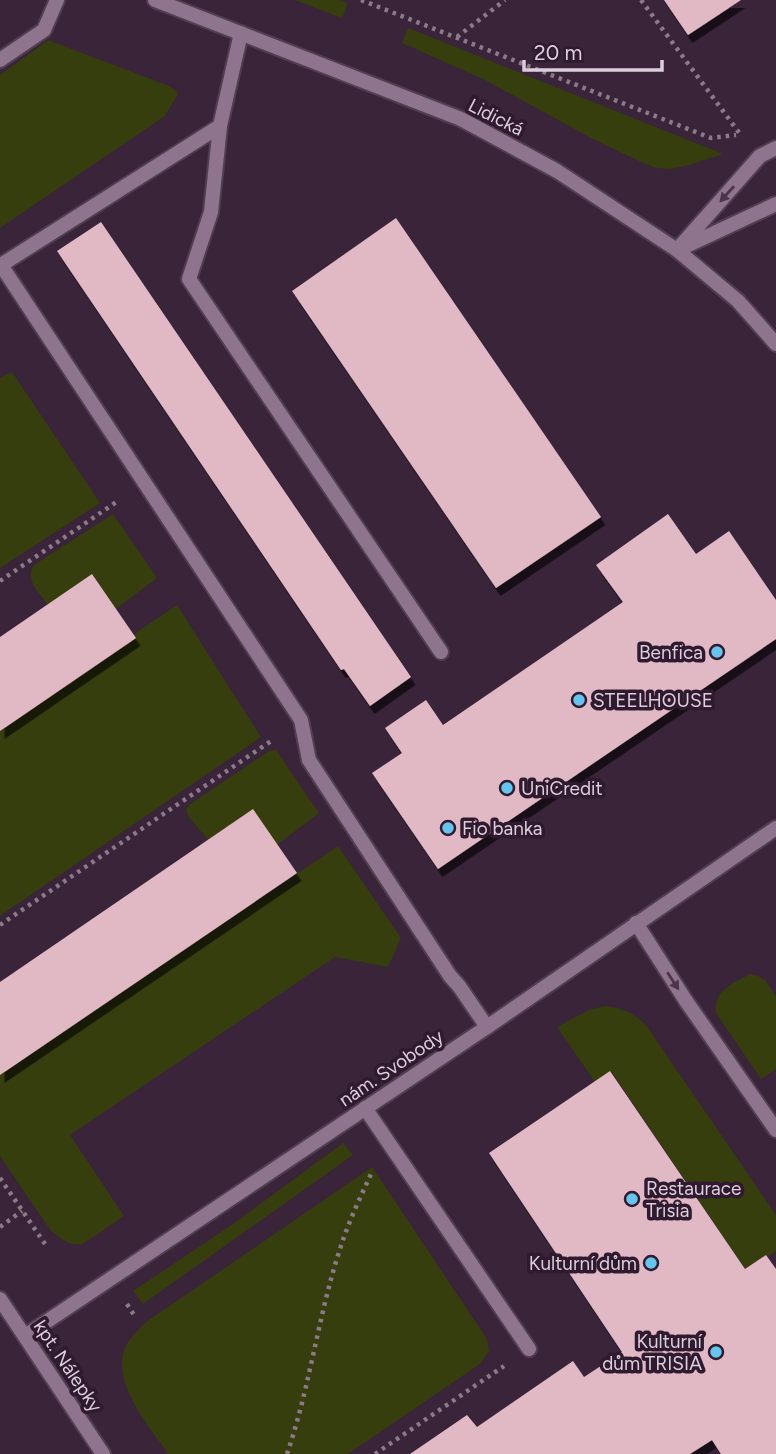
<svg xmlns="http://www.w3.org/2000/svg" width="776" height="1454" font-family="Figtree,sans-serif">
<defs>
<filter id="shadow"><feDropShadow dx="4.5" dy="8" stdDeviation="0" flood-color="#0009"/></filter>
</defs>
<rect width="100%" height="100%" fill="#392439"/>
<g fill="#353e0c">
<polygon points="295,0 339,0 348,3 342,18"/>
<polygon points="408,28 723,154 686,166 669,169 656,168 641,162 591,138 485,80 402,43"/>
<polygon points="48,40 169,86 176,91 178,94 165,116 0,228 0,75"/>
<polygon points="12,372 100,503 0,568 0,378"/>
<path d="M 113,514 L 157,578 L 116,609 L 92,574 L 48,605 C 39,592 24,580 34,565 Z"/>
<polygon points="177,605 261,737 0,916 0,731 136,638 134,634"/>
<polygon points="276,750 319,813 277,845 208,840 188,816 186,810 189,805 269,751"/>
<path d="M 338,846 L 401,938 L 388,967 L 335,957 L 70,1135 L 124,1216 C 114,1222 90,1241 81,1244 C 70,1247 59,1237 51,1231 L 0,1156 L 0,1075 Z"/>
<path d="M 750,974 L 758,976 L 765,980 L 776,996 L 776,1069 L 761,1079 L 716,1013 C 713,991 733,983 750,974 Z"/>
<path d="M 605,1006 C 623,1008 633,1013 646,1025 L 776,1215 L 776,1251 L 768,1257 L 766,1255 L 745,1269 L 611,1071 L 595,1082 L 557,1027 L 589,1010 Z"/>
<polygon points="343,1143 353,1155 143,1304 133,1291 233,1224"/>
<path d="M 372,1167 L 487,1339 L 489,1351 L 480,1364 L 348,1454 L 168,1454 C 149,1425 106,1379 128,1342 C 133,1335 140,1328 146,1322 Z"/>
</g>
<g fill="#e0b9c4" filter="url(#shadow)">
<polygon points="664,0 741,0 688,35"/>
<polygon points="396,218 601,517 496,588 292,291"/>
<polygon points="101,222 411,677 370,706 344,669 341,670 57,251"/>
<polygon points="668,514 696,554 729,531 776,600 776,639 438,869 372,773 402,753 385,728 426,700 443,725 623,602 596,565"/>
<polygon points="92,574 136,638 0,731 0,637"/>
<polygon points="253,809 297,873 0,1075 0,982"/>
<polygon points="610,1071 745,1269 766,1255 776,1269 776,1454 721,1454 712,1440 690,1454 410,1454 467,1415 477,1427 573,1361 584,1377 622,1352 489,1153"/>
</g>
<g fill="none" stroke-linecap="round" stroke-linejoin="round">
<defs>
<g id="service">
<polyline points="241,33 220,126 1,265 301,720 309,760 450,976 459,986 487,1027"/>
<polyline points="0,60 44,30 57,0"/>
<polyline points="220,126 211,212 189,279 441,652"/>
<polyline points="636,923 686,1001 776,1130"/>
<polyline points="365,1108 529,1349"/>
</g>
<g id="minor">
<polyline points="682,248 776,204"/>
<polyline points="677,250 760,156 776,148"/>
<polyline points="0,1299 103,1454"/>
<polyline points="25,1336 487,1027 776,828"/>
</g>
<polyline id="tertiary" points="155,0 461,119 557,171 677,250 738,301 776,344"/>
</defs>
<use href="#service" stroke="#513f51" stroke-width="18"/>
<use href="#minor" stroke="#513f51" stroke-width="18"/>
<use href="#tertiary" stroke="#513f51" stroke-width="18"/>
<g stroke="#8c7a8b" stroke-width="4.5" stroke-dasharray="3.5 5" stroke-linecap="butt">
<polyline points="361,0 711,138 736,135"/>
<polyline points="641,0 740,134"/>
<polyline points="457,37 505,0"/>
<polyline points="0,581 118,501"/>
<polyline points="0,925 274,739"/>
<polyline points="0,1178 45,1244"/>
<polyline points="0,1227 22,1211"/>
<polyline points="127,1304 134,1315"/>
<path d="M 287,1454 C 310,1387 318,1316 340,1249 C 348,1223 360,1198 371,1174"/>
<polyline points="375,1454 504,1366"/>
</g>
<use href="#service" stroke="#8e758d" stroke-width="14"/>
<use href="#minor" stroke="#8e758d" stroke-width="14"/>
<use href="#tertiary" stroke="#8e758d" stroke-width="14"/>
</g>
<defs><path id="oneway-solid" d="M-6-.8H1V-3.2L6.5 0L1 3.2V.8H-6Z" transform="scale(1.75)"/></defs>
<g fill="#4c354b">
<use href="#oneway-solid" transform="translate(727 194) rotate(132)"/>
<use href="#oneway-solid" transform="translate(673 981) rotate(57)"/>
</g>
<g fill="#65c5ee" stroke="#2f1a2f" stroke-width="2.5">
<circle cx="717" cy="652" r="7"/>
<circle cx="579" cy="700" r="7"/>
<circle cx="507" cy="788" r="7"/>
<circle cx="448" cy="828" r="7"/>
<circle cx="632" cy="1199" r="7"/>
<circle cx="651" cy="1263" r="7"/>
<circle cx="716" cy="1352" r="7"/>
</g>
<g text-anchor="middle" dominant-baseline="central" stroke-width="7" stroke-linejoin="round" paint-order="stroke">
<g font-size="19" fill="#dccedb" stroke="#2f1a2f">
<text transform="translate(496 117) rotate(27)">Lidická</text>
<text transform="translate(391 1068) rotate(-34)">nám. Svobody</text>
<text transform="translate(68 1366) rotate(56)">kpt. Nálepky</text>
</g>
<g font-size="19" fill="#dccedb" stroke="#2f1a2f" text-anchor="start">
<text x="703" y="652" text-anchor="end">Benfica</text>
<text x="593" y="700">STEELHOUSE</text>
<text x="521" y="788">UniCredit</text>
<text x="462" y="828">Fio banka</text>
<text x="646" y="1188">Restaurace<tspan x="646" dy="22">Trisia</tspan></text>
<text x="637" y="1263" text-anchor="end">Kulturní dům</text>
<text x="702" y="1341" text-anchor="end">Kulturní<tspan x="702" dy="22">dům TRISIA</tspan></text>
</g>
</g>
<path d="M524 60v10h138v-10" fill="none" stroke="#dccedb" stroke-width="3.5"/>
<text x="534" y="60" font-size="21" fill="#dccedb" stroke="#2f1a2f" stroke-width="5" paint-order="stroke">20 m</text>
</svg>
